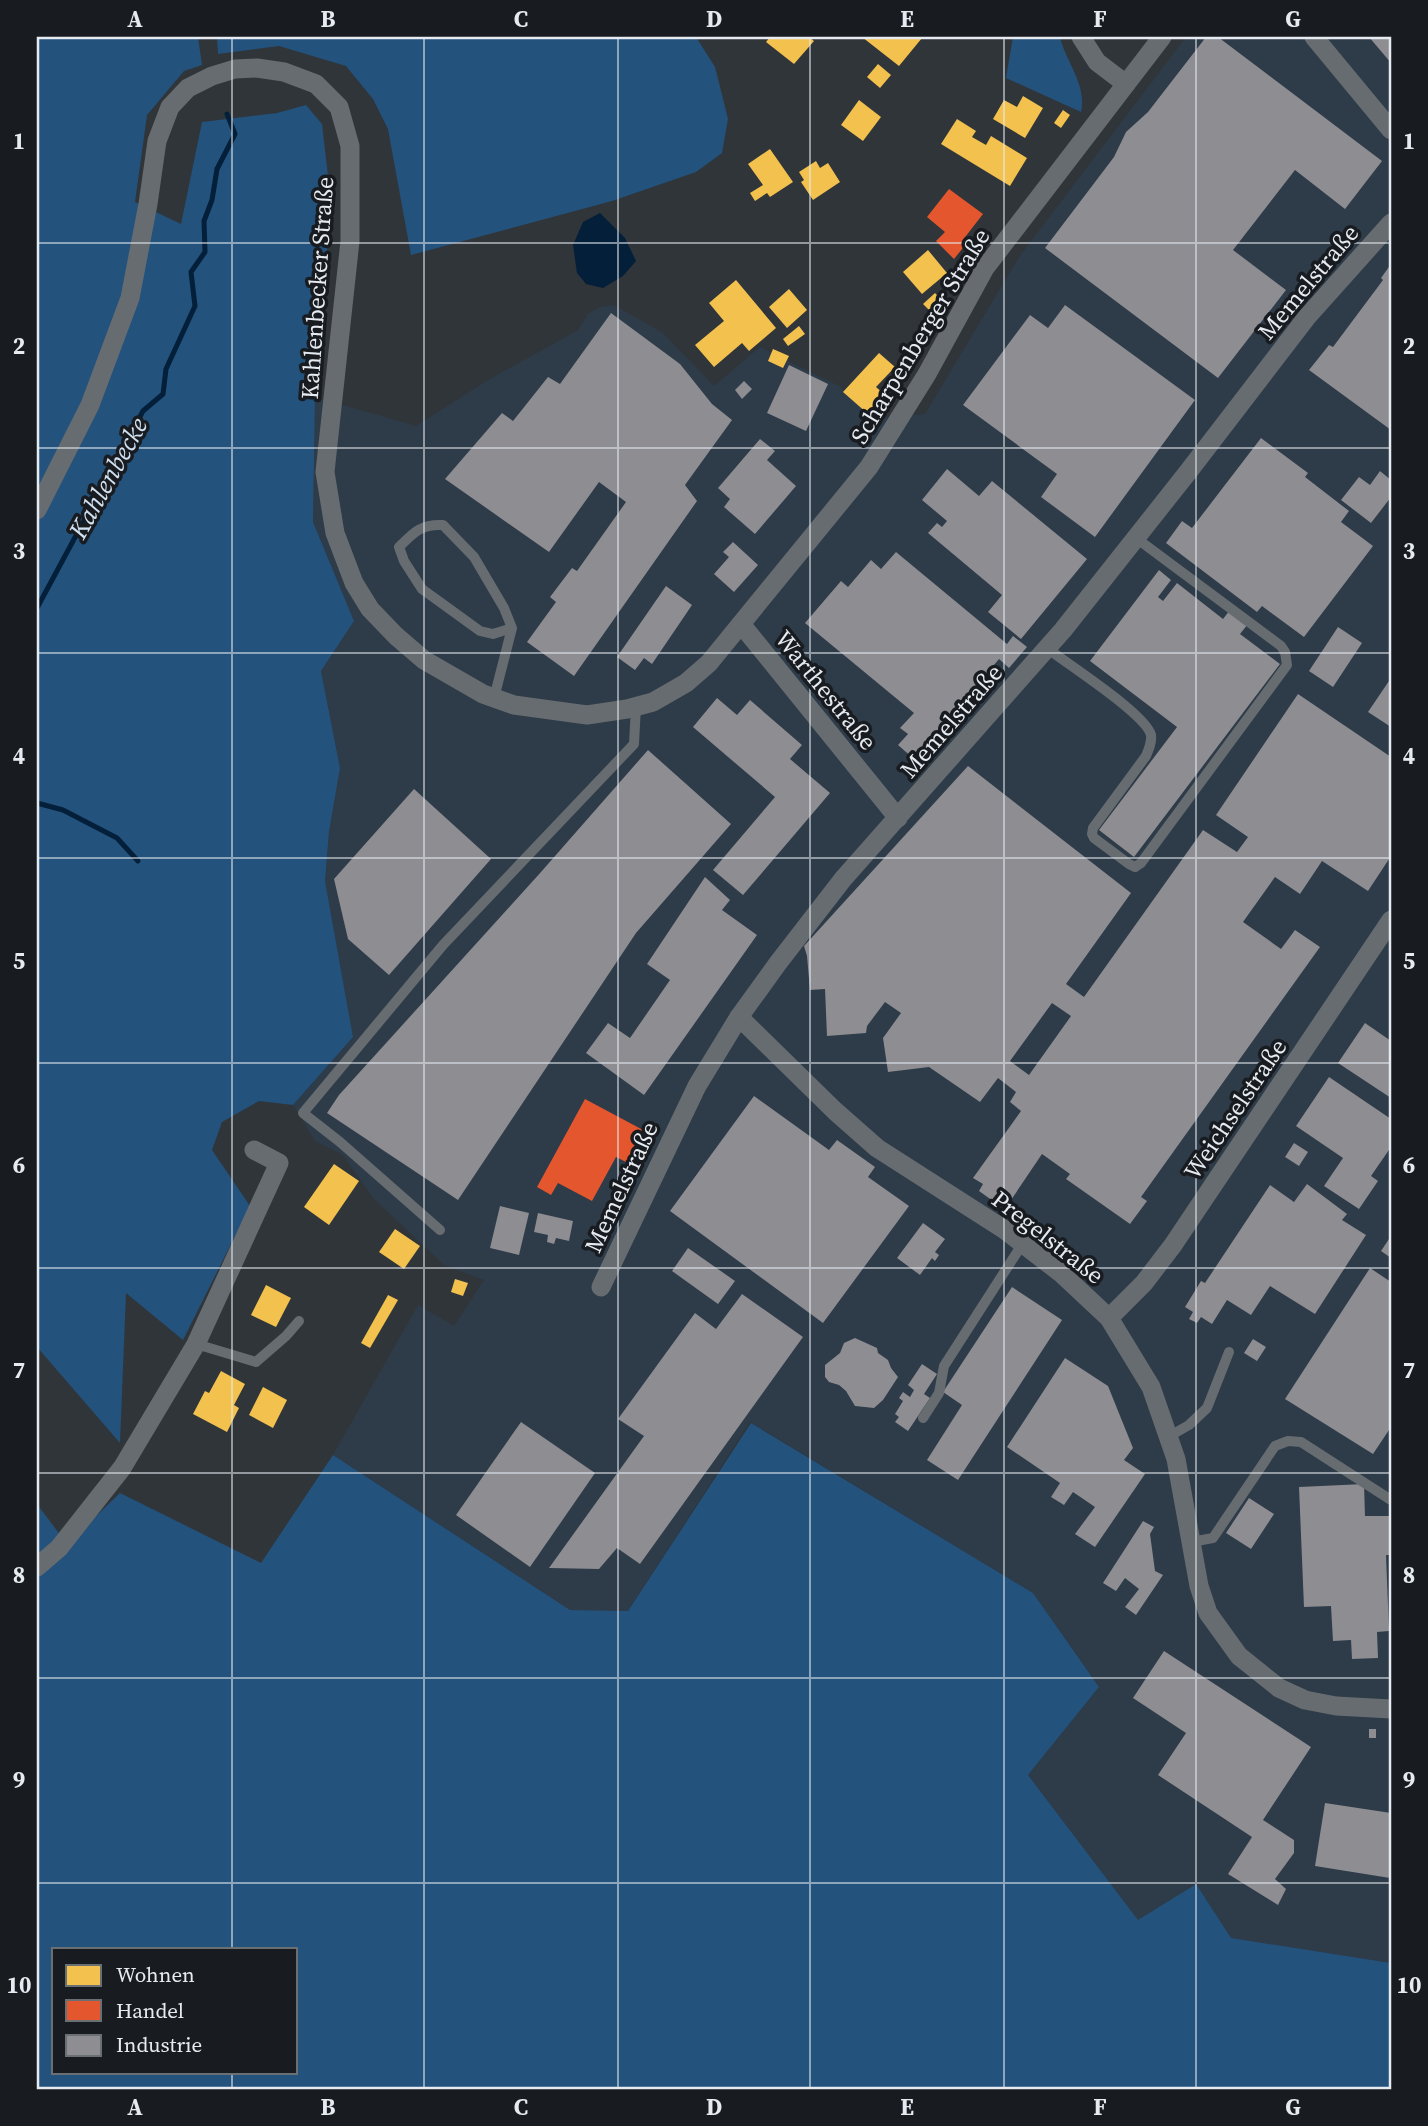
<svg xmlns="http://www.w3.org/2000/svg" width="1428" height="2126" font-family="'Source Serif 4',serif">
<rect width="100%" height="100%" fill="#30353a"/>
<polygon fill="#2e3b48" points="1186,37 1391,37 1391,1963 1230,1938 1195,1884 1138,1921 1028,1775 1099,1687 1033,1593 750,1422 628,1611 570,1610 333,1455 418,1305 454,1326 484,1280 444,1265 374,1199 342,1154 315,1141 293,1105 353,1037 325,881 329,832 340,768 321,671 354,621 313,522 315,397 416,426 488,380 578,330 588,314 600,307 614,305 663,333 714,386 760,347 839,386 878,418 925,414 1019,257"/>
<g fill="#23527c" fill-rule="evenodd">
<polygon points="37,37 198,37 202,65 184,71 147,115 135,202 181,224 202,122 277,113 306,105 322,124 331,202 315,397 313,522 354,621 321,671 340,768 329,832 325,881 353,1037 293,1105 259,1101 222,1122 212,1150 250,1206 183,1340 126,1293 120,1443 37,1347"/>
<polygon points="217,37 696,37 715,67 728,119 722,153 696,172 612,201 411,255 388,129 373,99 346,66 279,46 218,54"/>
<path d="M 1013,37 L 1060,37 C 1066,63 1087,84 1081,112 L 1006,78 Z"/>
<path d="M 751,1423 L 1033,1593 L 1099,1687 L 1028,1775 L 1138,1920 L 1196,1884 L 1231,1938 L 1391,1963 L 1391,2089 L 37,2089 L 37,1504 L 67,1544 L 120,1493 L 261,1563 L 333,1455 L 570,1610 L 628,1611 ZM 54,1949 L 296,1949 L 296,2072 L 54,2072 Z"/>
</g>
<polygon fill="#041f39" points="600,213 625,238 636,261 623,276 603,288 586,284 577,273 573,245 583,222"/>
<g fill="#f2c14e">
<polygon points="770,37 809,37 814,41 794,64 766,42"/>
<polygon points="862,37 920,37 922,38 899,66"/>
<polygon points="878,64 891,75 880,88 867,77"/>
<polygon points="1023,96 1043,108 1025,138 993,119 1004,100 1017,107"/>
<polygon points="859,100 881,117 863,141 841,125"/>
<polygon points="1063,110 1070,115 1061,128 1054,123"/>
<polygon points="957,119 976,131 972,137 986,145 991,136 1027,158 1010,186 941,144"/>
<polygon points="770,149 793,182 770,197 767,193 755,201 750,193 763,185 748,164"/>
<polygon points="816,161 820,168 828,163 840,182 813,200 801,182 804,180 799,172"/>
<polygon points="928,250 947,273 922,294 903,272"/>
<polygon points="736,280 776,328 749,351 742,343 714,367 695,345 724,321 709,303"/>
<polygon points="789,289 807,310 787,328 769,307"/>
<polygon points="935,293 944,303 933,314 923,304"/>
<polygon points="799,326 805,334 788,346 783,339"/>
<polygon points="773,349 789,356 783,368 768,361"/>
<polygon points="879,353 895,367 876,387 885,395 868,414 843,392"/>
<polygon points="334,1164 359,1181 329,1225 304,1207"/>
<polygon points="395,1229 420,1246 404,1269 379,1252"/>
<polygon points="455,1279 468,1283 463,1296 451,1292"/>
<polygon points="266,1285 291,1298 276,1327 251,1315"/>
<polygon points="388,1295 398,1300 370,1348 361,1343"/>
<polygon points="221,1371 245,1384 234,1405 239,1408 227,1432 193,1414 205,1391 209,1393"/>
<polygon points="263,1387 287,1400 273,1428 249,1415"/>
</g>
<g fill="#e4572e">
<polygon points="949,189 983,214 962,241 966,244 954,259 936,241 945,232 927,217"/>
<polygon points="585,1099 643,1130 626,1162 616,1157 592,1201 558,1183 551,1195 537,1187"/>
</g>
<g fill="#8d8d92" fill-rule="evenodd">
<polygon points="1206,37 1218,37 1382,161 1345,209 1295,170 1233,250 1286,290 1218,378 1045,248 1114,157 1126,132 1148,112"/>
<polygon points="1369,37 1391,37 1391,63"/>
<polygon points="1391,264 1391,430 1309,370 1329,345 1333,347 1383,280 1381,278"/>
<polygon points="1065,305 1195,400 1095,537 1041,497 1057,474 963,405 1030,315 1048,328"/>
<polygon points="611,313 680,364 712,404 732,420 685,485 697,501 574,676 527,642 556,602 550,597 572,568 577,571 626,502 599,482 549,552 445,479 502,413 513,421 548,377 560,384"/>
<polygon points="789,365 828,384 806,431 767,413"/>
<polygon points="744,381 752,389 742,399 735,390"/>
<polygon points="1261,438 1308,473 1305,477 1349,511 1341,522 1373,546 1304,637 1262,606 1257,612 1166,543 1182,521 1192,528"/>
<polygon points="760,439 775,451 767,460 796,486 755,534 724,507 730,499 718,488"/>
<polygon points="947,469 979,496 992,481 1087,559 1021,639 988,612 1002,595 928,533 937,523 942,527 947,521 922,500"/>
<polygon points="1380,471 1391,480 1391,497 1371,523 1341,500 1359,477 1370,485"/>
<polygon points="733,542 758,565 734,592 714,574 729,557 723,552"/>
<polygon points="896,552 1007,644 1013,636 1027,647 1009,668 999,659 937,733 946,740 934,754 925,746 914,759 898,745 908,734 900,728 914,713 805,623 841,581 848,587 871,560 881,569"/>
<polygon points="1159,570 1171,580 1158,597 1163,601 1177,583 1223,619 1230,610 1248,624 1240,634 1280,664 1134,857 1099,830 1177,727 1090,661"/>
<polygon points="666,586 692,605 652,664 644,658 635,670 617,657"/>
<polygon points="1338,627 1362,643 1333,687 1309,671"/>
<polygon points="1391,678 1391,727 1368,712"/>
<path d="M 1298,694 L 1391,757 L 1391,856 L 1368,891 L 1322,861 L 1300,894 L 1275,877 L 1243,922 L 1281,949 L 1295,930 L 1320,947 L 1141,1197 L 1147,1201 L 1130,1224 L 1066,1179 L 1070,1174 L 1042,1154 L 1009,1203 L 998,1194 L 993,1201 L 979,1191 L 983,1184 L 973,1178 L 1021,1111 L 1010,1102 L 1016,1092 L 998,1078 L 980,1102 L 929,1067 L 888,1072 L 883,1038 L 901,1013 L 885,1002 L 867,1026 L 866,1033 L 827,1036 L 825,989 L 810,990 L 807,956 L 804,946 L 968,766 L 1131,893 L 1066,984 L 1084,997 L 1203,830 L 1237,852 L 1248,837 L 1216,815 ZM 1052,1003 L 1071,1016 L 1029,1075 L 1010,1061 Z"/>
<polygon points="717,698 737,715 750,700 802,745 790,759 830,793 743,895 713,870 775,797 693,727"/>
<polygon points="648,750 731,824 636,933 458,1200 327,1113 339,1095 541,872"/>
<polygon points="414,789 491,859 389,975 348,939 334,879"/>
<polygon points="705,877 730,900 722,910 757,935 644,1095 586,1053 608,1023 630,1038 670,980 647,964"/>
<polygon points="1365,1023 1391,1041 1391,1098 1338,1063"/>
<polygon points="1329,1077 1391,1119 1391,1147 1371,1176 1378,1181 1359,1209 1324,1186 1343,1158 1296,1126"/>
<polygon points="754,1096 829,1150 837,1140 875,1167 868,1177 909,1206 823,1323 670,1211"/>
<polygon points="1294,1143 1308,1152 1299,1166 1285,1157"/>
<polygon points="1307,1184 1347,1214 1342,1220 1366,1235 1315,1314 1270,1286 1251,1315 1227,1300 1212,1324 1201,1317 1197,1323 1189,1319 1193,1312 1185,1307 1201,1281 1205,1283 1270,1185 1294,1202"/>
<polygon points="500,1206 529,1213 519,1255 490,1248"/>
<polygon points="538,1213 573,1221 569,1241 556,1238 554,1244 547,1242 548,1235 534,1232"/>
<polygon points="923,1223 945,1239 935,1252 939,1255 935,1261 932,1258 920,1275 897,1258"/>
<polygon points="1391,1236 1391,1258 1381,1251"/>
<polygon points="688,1248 735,1281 718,1304 672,1271"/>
<polygon points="1370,1268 1391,1282 1391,1427 1373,1454 1285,1399"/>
<polygon points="1012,1287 1062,1320 958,1480 927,1460 962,1405 943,1392"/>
<polygon points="742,1294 803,1337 640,1564 617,1548 599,1569 549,1568 644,1436 618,1419 695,1313 716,1329"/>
<polygon points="855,1338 877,1348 878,1353 888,1360 891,1368 898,1377 883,1400 874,1408 855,1406 846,1391 839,1385 829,1382 825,1377 825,1365 840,1353 844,1343"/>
<polygon points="1253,1339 1266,1347 1257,1361 1244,1353"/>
<polygon points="1065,1358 1108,1386 1133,1448 1124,1460 1145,1474 1095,1547 1075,1534 1095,1507 1073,1492 1064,1505 1051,1497 1060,1483 1007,1447"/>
<polygon points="922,1364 937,1374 924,1394 930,1398 908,1431 895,1422 899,1417 895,1414 903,1401 899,1398 903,1392 910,1397 914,1390 908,1385"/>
<polygon points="521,1422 595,1473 530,1567 456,1515"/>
<polygon points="1364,1484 1365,1516 1391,1516 1391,1555 1386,1555 1389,1631 1377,1632 1378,1658 1352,1659 1351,1640 1333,1641 1331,1606 1304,1607 1299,1487"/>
<polygon points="1249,1498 1274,1514 1251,1549 1226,1533"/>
<polygon points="1143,1521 1154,1527 1150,1534 1155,1571 1163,1575 1136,1615 1125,1607 1139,1589 1125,1578 1116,1591 1103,1583"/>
<polygon points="1164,1651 1311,1747 1263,1820 1294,1840 1294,1853 1275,1879 1286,1889 1278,1905 1228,1874 1252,1837 1158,1775 1186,1733 1133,1698"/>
<rect x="1369" y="1729" width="7" height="9"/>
<polygon points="1325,1803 1391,1813 1390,1878 1315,1866"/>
</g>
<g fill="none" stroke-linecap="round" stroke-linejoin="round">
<g stroke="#041f39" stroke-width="5">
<polyline points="37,608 143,411 163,394 166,369 195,306 191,272 205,252 204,221 212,200 217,169 235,134 227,114"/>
<polyline points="37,803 63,810 117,838 138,861"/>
</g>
<g stroke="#676c70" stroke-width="10">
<path d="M 1047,648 C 1067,664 1146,714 1151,735 C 1152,742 1149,749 1146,756 L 1093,828 L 1092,834 L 1094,838 L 1129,864 L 1135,867 L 1141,863 L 1287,665 L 1285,652 L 1281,646 L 1136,538"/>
<path d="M 494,698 L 512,628 L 504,608 L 474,557 L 443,525 C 421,524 414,532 399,547 L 404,561 L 422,589 L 480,631 L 493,634 L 512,628"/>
<polyline points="440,1230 340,1142 303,1113 443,945 634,744 636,706"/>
<polyline points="196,1344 256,1362 286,1336 299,1321"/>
<polyline points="923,1418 939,1393 944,1366 1023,1243"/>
<polyline points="1168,1437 1189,1425 1207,1408 1229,1352"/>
<polyline points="1191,1542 1213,1538 1275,1446 1288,1441 1301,1442 1391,1500"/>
</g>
<g stroke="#676c70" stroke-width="19">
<polyline points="1081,37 1097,62 1126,84"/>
<polyline points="1314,37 1391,130"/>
<polyline points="37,510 90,405 130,298 148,204 157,141 170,107 188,88 212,76 235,69 257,68 284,72 316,84 339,107 350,146 350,241 325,472 335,533 354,583 370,609 396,636 424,660 483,694 514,705 587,715 627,709 653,702 686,683 709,663 869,467 927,374 985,268 1162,37"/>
<polyline points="741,624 898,818"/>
<polyline points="739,1017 835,1111 877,1148 1005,1230 1062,1274 1109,1318 1151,1387 1176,1459 1199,1586 1208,1613 1239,1656 1279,1688 1305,1700 1336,1706 1391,1709"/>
<polyline points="601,1287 697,1086 739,1017 778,963 843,879 1063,630 1188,472 1307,317 1391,223"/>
<polyline points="1109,1318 1144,1283 1173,1245 1391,920"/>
<polyline points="37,1567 59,1548 122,1468 196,1344 279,1163 254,1150"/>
</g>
</g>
<path fill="none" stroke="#e5ebf1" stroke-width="2" stroke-opacity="0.55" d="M 232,37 L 232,1949M 424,37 L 424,2089M 618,37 L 618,2089M 810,37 L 810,2089M 1004,37 L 1004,2089M 1196,37 L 1196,2089M 37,243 L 1391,243M 37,448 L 1391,448M 37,653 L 1391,653M 37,858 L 1391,858M 37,1063 L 1391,1063M 37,1268 L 1391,1268M 37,1473 L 1391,1473M 37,1678 L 1391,1678M 37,1883 L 1391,1883M 232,2072 L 232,2089"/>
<g text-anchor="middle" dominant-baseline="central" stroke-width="7" stroke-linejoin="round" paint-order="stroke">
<g font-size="24" fill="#e5ebf1" stroke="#181c20">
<text transform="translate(1308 282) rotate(-50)">Memelstraße</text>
<text transform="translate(317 288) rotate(-86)">Kahlenbecker Straße</text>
<text transform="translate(920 336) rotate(-59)">Scharpenberger Straße</text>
<text transform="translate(826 690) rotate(51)">Warthestraße</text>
<text transform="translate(951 721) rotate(-49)">Memelstraße</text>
<text transform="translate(1235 1109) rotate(-56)">Weichselstraße</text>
<text transform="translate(621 1187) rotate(-65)">Memelstraße</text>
<text transform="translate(1048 1237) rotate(38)">Pregelstraße</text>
</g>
<g font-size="26" font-style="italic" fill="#d1e1f1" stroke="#181c20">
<text transform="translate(108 478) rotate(-61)">Kahlenbecke</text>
</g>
</g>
<rect width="1428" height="2126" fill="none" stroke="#181c20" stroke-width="77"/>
<rect x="52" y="1948" width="245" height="126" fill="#181c20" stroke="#6a6f74" stroke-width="2"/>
<rect x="66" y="1965" width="35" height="21" fill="#f2c14e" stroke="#6a6f74" stroke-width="2"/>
<text x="116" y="1982" font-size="21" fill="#e5ebf1">Wohnen</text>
<rect x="66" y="2000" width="35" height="21" fill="#e4572e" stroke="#6a6f74" stroke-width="2"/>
<text x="116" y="2018" font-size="21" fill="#e5ebf1">Handel</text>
<rect x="66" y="2035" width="35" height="21" fill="#8d8d92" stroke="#6a6f74" stroke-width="2"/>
<text x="116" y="2052" font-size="21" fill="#e5ebf1">Industrie</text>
<rect x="38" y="38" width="1352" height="2050" fill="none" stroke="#e5ebf1" stroke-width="2.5"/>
<g font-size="23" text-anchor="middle" font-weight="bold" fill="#e5ebf1">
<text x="135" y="27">A</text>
<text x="328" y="27">B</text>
<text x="521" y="27">C</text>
<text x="714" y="27">D</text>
<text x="907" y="27">E</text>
<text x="1100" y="27">F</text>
<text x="1293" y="27">G</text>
<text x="19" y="149">1</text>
<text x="1409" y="149">1</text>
<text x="19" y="354">2</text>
<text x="1409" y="354">2</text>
<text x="19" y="559">3</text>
<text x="1409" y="559">3</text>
<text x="19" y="764">4</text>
<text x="1409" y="764">4</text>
<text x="19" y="969">5</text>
<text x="1409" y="969">5</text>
<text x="19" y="1173">6</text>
<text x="1409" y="1173">6</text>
<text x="19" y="1378">7</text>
<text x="1409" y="1378">7</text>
<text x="19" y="1583">8</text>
<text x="1409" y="1583">8</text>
<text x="19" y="1788">9</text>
<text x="1409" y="1788">9</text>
<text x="19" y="1993">10</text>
<text x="1409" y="1993">10</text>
<text x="135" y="2115">A</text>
<text x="328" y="2115">B</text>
<text x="521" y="2115">C</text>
<text x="714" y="2115">D</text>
<text x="907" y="2115">E</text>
<text x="1100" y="2115">F</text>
<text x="1293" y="2115">G</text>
</g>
</svg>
